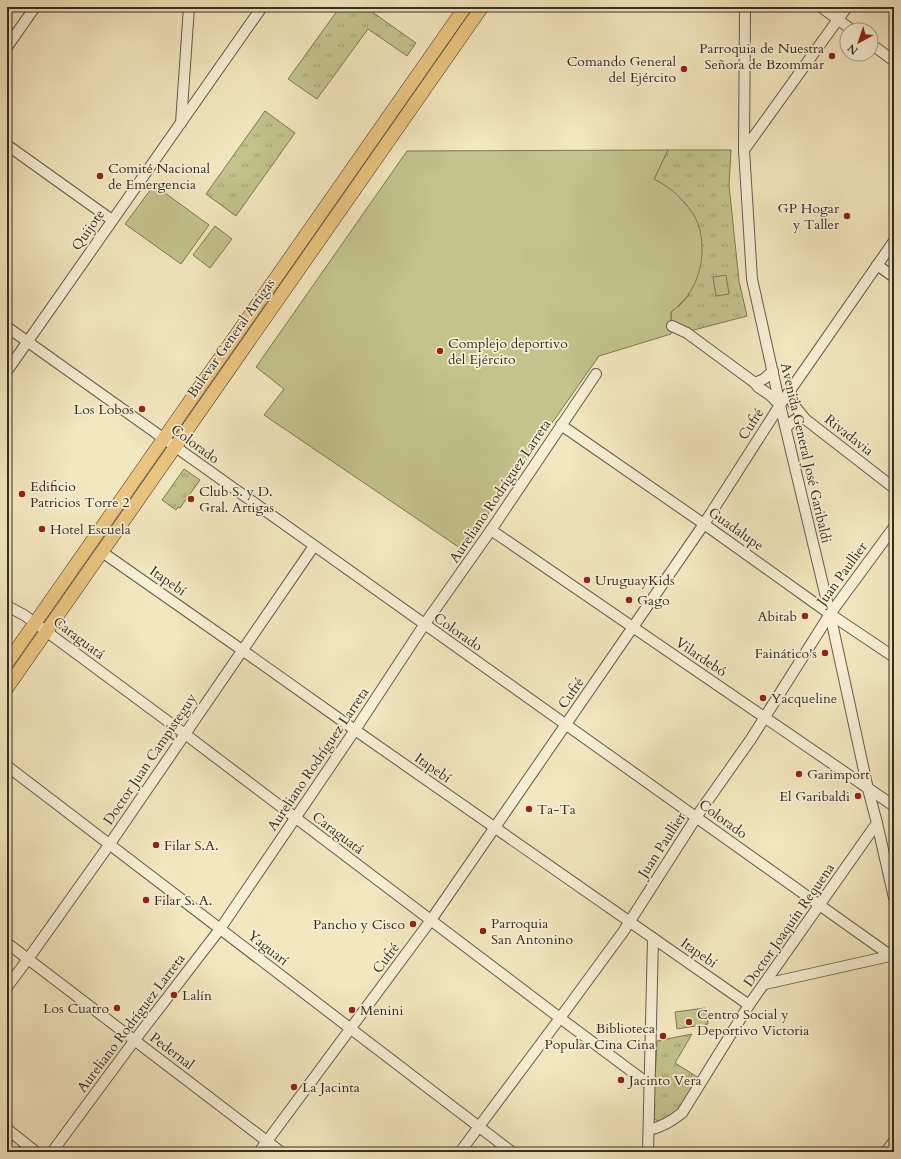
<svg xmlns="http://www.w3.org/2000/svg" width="901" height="1159" font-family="Cardo,serif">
<defs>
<pattern id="grass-tufts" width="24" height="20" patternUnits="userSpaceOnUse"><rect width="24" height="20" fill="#c3c38c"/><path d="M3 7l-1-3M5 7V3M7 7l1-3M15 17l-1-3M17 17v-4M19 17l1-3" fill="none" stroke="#9f9f72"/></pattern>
</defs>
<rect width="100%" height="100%" fill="#f3e7bf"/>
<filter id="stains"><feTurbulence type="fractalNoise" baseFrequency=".005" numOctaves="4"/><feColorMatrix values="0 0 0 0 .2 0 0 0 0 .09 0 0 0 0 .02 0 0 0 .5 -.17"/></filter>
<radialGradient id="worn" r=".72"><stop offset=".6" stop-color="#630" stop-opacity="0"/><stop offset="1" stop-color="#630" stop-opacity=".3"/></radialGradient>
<g fill="url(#grass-tufts)" stroke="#7c7857">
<polygon points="340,7 365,7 416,43 407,56 368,29 317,99 288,79"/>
<polygon points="265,111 295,133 236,216 206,194"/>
<path d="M 668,150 L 731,150 L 729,185 L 739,281 L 747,316 L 690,331 L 671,320 L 671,312 L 681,304 L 689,295 L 689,208 C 677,194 669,188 654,179 Z"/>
<polygon points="184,469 200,480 180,508 178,507 176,510 162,500"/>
<path d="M 692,1034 L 675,1063 L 699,1078 C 689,1094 679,1118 658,1121 L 654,1119 L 653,1115 L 657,1041 Z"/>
</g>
<g fill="#c3c38c" stroke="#7c7857">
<path d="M 668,150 L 654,179 C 663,184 672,189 679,197 C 685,203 692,211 696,219 C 708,246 702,284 680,304 C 677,307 674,310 671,312 L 671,320 L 667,329 L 671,332 L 671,334 L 599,356 L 463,550 L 264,415 L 284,389 L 256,367 L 407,151 Z"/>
<polygon points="154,185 209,225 181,264 125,224"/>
<polygon points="215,226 232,239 210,268 193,255"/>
<polygon points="726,275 729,294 716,296 713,277"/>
<polygon points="705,1008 708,1024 677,1029 675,1012"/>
</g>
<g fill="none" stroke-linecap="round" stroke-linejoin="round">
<defs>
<g id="minor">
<polyline points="745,7 744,150 752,279 780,405 830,614 868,789 877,823 894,898"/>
<polyline points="821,7 852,30"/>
<polyline points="871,44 894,61"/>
<polyline points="7,47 35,7"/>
<polyline points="181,123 189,7"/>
<polyline points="7,145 112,220"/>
<polyline points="744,150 847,7"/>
<polyline points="877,265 894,277"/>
<polyline points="672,326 687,333 755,383 758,387 770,395 780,405"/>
<polyline points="7,327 894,958"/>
<polyline points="7,371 262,7"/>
<polyline points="755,383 764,379 773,371"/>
<path d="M 791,390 C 790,406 797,407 805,419"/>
<polyline points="561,425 704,524 830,614 894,657"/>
<path d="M 786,428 C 793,420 795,418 805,419 L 894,488"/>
<polyline points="491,530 894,806"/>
<polyline points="102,552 242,650 355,730 749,1005"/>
<polyline points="7,606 24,615 35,623 185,734 560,1018 650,1085"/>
<polyline points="7,766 512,1152"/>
<polyline points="7,943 281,1152"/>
<polyline points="765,984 890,956"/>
<polyline points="7,987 28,959 109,845 314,546"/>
<polyline points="7,1129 36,1152"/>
<path d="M 649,1130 C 662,1127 672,1121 682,1113 L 749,1005 L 877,823"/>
<polyline points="52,1152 134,1041 220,929 355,730 424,625 491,530 596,374"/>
<polyline points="259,1152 431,920 704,524 780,405 894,241"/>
<polyline points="460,1152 560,1018 623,932 701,810 751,739 830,614 894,527"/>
<polyline points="648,1152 653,938"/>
<polyline points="886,1152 894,1141"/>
</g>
<g id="major">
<polyline points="7,663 465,7"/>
<polyline points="7,688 482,7"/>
</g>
</defs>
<use href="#minor" stroke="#655c49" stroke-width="12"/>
<use href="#major" stroke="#362d22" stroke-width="14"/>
<use href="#minor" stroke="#f7efd5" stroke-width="10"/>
<use href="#major" stroke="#eac480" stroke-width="13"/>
</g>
<g fill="#8f2418" stroke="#f7efd5" stroke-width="1.5">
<circle cx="832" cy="56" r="4"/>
<circle cx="684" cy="69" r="4"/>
<circle cx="100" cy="176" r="4"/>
<circle cx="847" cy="216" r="4"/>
<circle cx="440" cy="351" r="4"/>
<circle cx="142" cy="409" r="4"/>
<circle cx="22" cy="494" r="4"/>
<circle cx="191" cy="499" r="4"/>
<circle cx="42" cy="529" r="4"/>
<circle cx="587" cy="580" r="4"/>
<circle cx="629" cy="600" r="4"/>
<circle cx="805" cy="616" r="4"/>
<circle cx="825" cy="653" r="4"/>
<circle cx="763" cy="698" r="4"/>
<circle cx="799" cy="774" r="4"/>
<circle cx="858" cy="796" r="4"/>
<circle cx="529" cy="809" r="4"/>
<circle cx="156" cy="845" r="4"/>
<circle cx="146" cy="900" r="4"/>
<circle cx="413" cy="924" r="4"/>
<circle cx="483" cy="931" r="4"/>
<circle cx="174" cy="995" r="4"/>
<circle cx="117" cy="1008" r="4"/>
<circle cx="352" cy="1010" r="4"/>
<circle cx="689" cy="1022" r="4"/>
<circle cx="663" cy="1036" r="4"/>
<circle cx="621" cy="1080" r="4"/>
<circle cx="294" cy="1087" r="4"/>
</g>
<g text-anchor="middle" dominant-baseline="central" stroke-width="3.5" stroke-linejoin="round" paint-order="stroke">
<g font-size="14" fill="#362d22" stroke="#f7efd5" text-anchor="start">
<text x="824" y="48" text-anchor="end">Parroquia de Nuestra<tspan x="824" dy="16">Señora de Bzommar</tspan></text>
<text x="676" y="61" text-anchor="end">Comando General<tspan x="676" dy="16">del Ejército</tspan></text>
<text x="108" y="168">Comité Nacional<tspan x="108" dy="16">de Emergencia</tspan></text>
<text x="839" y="208" text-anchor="end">GP Hogar<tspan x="839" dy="16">y Taller</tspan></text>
<text x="448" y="343">Complejo deportivo<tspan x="448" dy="16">del Ejército</tspan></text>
<text x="134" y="409" text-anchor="end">Los Lobos</text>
<text x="30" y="486">Edificio<tspan x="30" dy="16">Patricios Torre 2</tspan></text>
<text x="199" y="491">Club S. y D.<tspan x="199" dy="16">Gral. Artigas</tspan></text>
<text x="50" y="529">Hotel Escuela</text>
<text x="595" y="580">UruguayKids</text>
<text x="637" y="600">Gago</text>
<text x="797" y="616" text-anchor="end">Abitab</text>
<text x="817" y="653" text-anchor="end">Fainático's</text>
<text x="771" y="698">Yacqueline</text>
<text x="807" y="774">Garimport</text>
<text x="850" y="796" text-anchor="end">El Garibaldi</text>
<text x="537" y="809">Ta-Ta</text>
<text x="164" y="845">Filar S.A.</text>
<text x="154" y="900">Filar S. A.</text>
<text x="491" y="923">Parroquia<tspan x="491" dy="16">San Antonino</tspan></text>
<text x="405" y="924" text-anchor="end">Pancho y Cisco</text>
<text x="182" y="995">Lalín</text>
<text x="109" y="1008" text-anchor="end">Los Cuatro</text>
<text x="360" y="1010">Menini</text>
<text x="697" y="1014">Centro Social y<tspan x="697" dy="16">Deportivo Victoria</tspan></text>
<text x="655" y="1028" text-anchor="end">Biblioteca<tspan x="655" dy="16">Popular Cina Cina</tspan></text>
<text x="629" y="1080">Jacinto Vera</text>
<text x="302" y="1087">La Jacinta</text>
</g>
<g font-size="14" fill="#362d22" stroke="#f7efd5">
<text transform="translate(88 230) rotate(-55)">Quijote</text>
<text transform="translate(231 338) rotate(-55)">Bulevar General Artigas</text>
<text transform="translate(751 424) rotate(-57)">Cufré</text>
<text transform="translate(849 435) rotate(38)">Rivadavia</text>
<text transform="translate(195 444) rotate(36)">Colorado</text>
<text transform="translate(806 453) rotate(77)">Avenida General José Garibaldi</text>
<text transform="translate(500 491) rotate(-56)">Aureliano Rodríguez Larreta</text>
<text transform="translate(736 529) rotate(35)">Guadalupe</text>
<text transform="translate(842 574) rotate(-54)">Juan Paullier</text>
<text transform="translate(168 581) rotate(35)">Itapebí</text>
<text transform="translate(458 632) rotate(35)">Colorado</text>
<text transform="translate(79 638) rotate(37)">Caraguatá</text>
<text transform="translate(701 657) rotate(34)">Vilardebó</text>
<text transform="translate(571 693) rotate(-55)">Cufré</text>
<text transform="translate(150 759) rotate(-56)">Doctor Juan Campisteguy</text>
<text transform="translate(318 759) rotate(-56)">Aureliano Rodríguez Larreta</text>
<text transform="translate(433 768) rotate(35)">Itapebí</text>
<text transform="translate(723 819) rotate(36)">Colorado</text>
<text transform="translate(338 833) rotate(37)">Caraguatá</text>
<text transform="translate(662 845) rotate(-57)">Juan Paullier</text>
<text transform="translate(789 925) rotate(-55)">Doctor Joaquín Requena</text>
<text transform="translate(268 948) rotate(38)">Yaguarí</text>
<text transform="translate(699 953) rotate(35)">Itapebí</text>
<text transform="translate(386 958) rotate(-53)">Cufré</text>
<text transform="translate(131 1023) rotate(-53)">Aureliano Rodríguez Larreta</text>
<text transform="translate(172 1051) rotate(37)">Pedernal</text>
</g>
</g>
<rect width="901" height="1159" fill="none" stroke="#f3e7bf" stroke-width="24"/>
<rect x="8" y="8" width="885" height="1143" fill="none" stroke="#362d22" stroke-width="2"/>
<rect x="12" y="12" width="877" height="1135" fill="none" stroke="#362d22"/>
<g transform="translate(859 42) rotate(220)"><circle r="19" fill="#f7efd5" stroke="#aaa18d"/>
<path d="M0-3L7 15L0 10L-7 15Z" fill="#8f2418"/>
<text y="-6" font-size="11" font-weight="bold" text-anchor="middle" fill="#362d22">N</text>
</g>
<rect width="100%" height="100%" filter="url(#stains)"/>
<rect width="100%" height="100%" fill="url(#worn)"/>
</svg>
